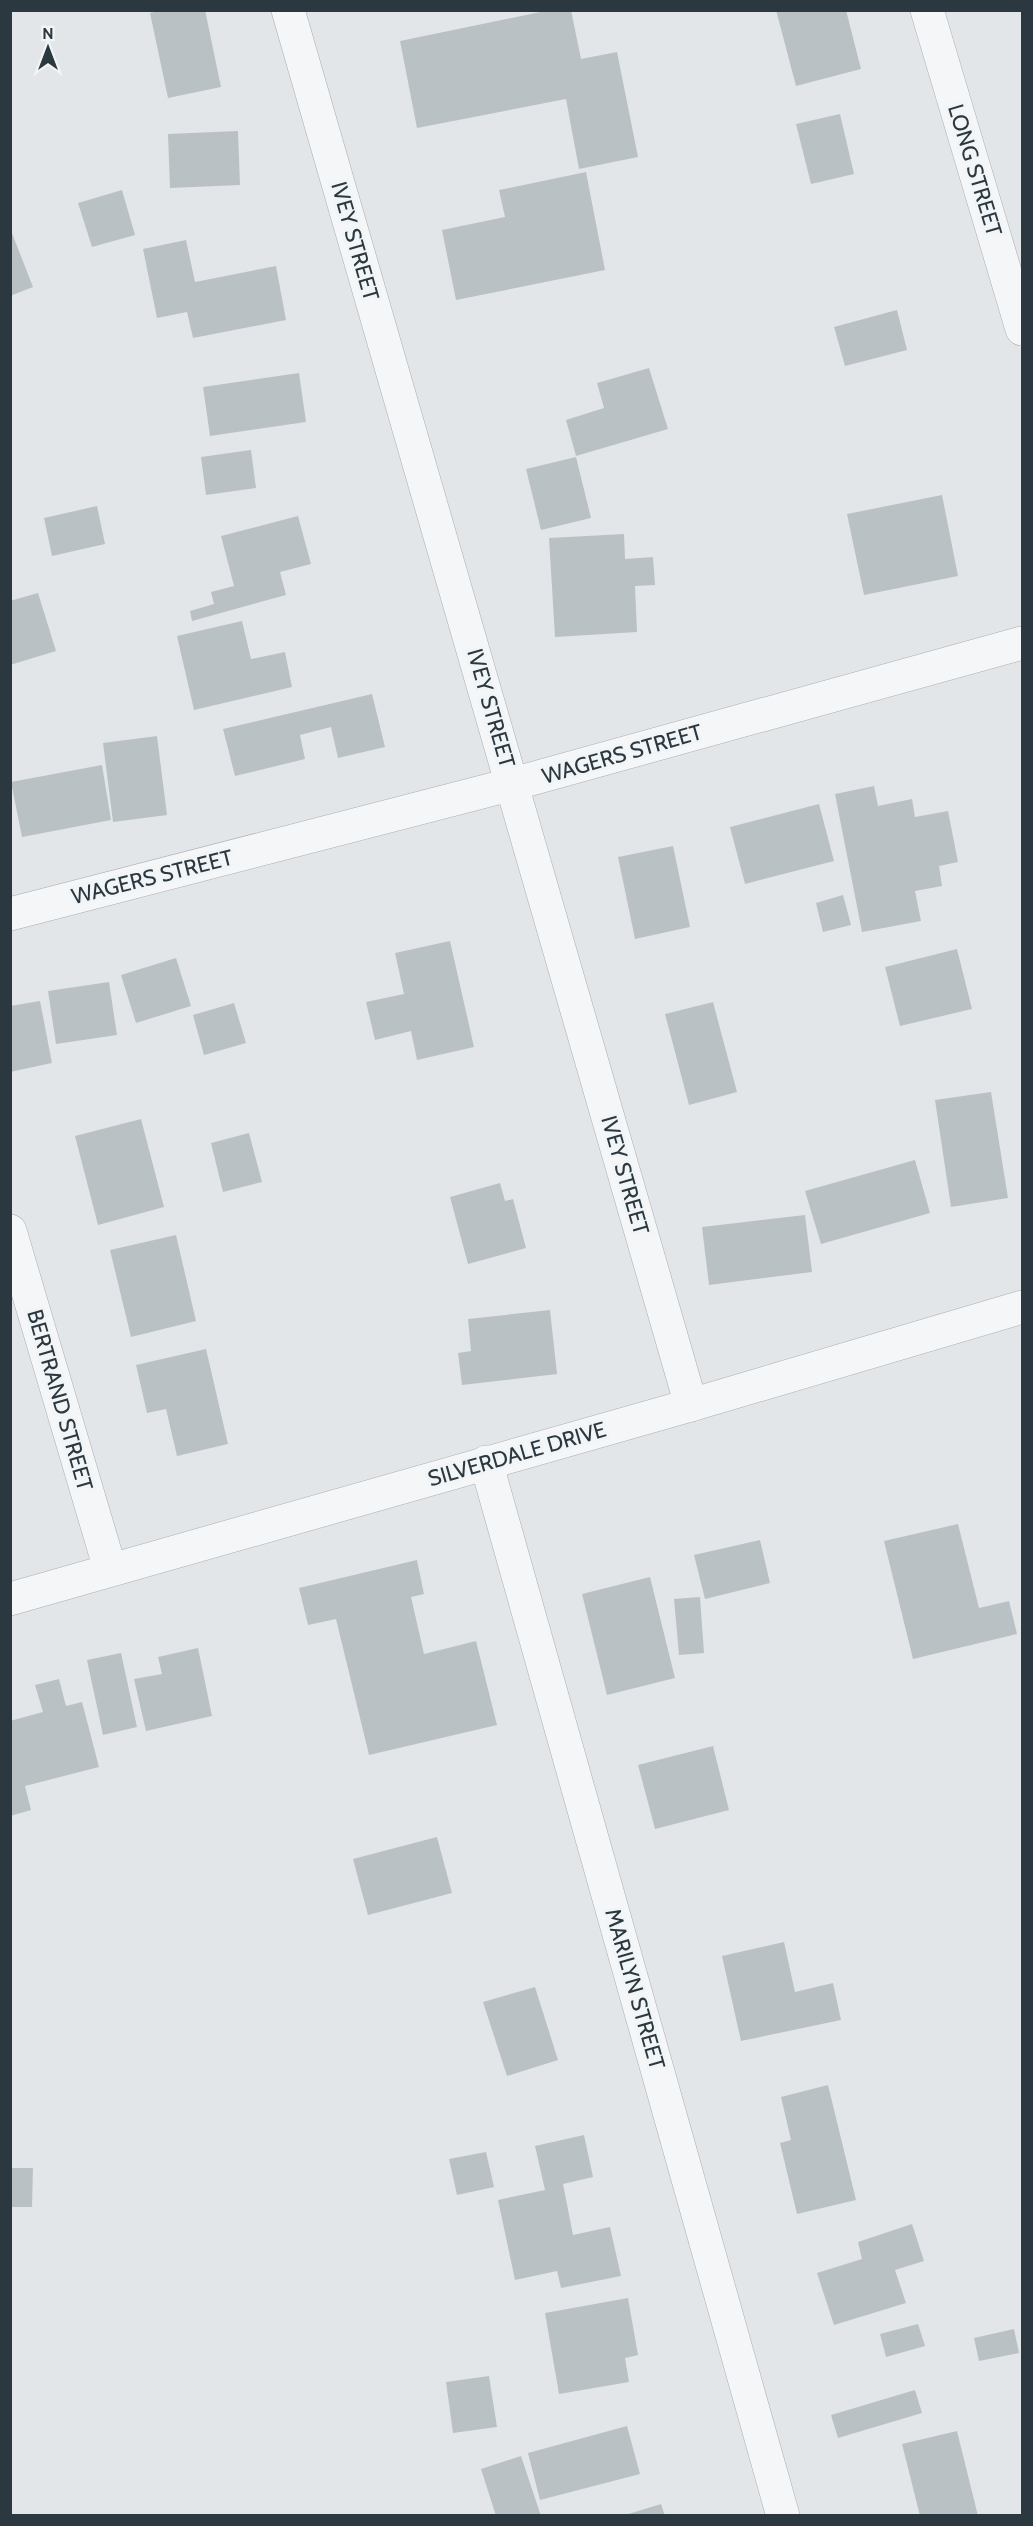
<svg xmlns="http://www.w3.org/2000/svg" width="1033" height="2526" font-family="Cabin,sans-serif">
<rect width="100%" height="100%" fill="#e2e6e9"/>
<g fill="#bac1c5">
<polygon points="164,10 205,10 221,87 168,98 150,13"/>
<polygon points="550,10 571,10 581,59 617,52 638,157 579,169 566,99 417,128 400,41"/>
<polygon points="776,10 846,10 861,69 796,86"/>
<polygon points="840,114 854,174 811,184 796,124"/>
<polygon points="238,131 240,185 170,188 168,134"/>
<polygon points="586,172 605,270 456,300 442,230 505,217 499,190"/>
<polygon points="122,190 135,235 92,247 78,203"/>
<polygon points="10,228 33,287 10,296"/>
<polygon points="186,240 195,282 276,266 286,320 193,338 187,312 157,318 143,249"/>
<polygon points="897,310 907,350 845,366 834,327"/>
<polygon points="649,368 668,429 576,456 566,420 604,408 597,383"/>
<polygon points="299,373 306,422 210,436 203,387"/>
<polygon points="251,450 256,488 206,495 201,457"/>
<polygon points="576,457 591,518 541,530 526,469"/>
<polygon points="942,495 958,576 864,595 847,514"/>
<polygon points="97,506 105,544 52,556 44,518"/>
<polygon points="298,516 311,564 280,572 286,595 192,621 190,611 214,604 211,592 234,586 221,536"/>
<polygon points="624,534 625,559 653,557 655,585 635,586 637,632 555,637 549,538"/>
<polygon points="38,593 56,651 10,665 10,601"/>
<polygon points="242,621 251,659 285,652 292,687 194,710 177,636"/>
<polygon points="372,694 385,747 338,758 331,727 300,735 305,759 235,776 223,729"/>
<polygon points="157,736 167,815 113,822 103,743"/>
<polygon points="102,765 111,820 22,837 11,782"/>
<polygon points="874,786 878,806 912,799 915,817 948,811 958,862 939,866 942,886 915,891 921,921 862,932 835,794"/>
<polygon points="819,804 834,861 745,884 730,827"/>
<polygon points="673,846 690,927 635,939 618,857"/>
<polygon points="843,895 851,925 823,932 816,903"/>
<polygon points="450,941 474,1047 417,1060 411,1031 375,1040 366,1002 404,994 395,953"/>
<polygon points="957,949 972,1009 900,1026 885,967"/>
<polygon points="176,958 191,1006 136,1023 121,975"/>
<polygon points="109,982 117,1035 56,1044 48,991"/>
<polygon points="40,1001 52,1063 10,1072 10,1006"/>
<polygon points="713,1002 737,1092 689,1105 665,1014"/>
<polygon points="234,1003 246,1043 204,1055 193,1015"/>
<polygon points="991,1092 1008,1198 951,1207 935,1100"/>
<polygon points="141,1119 164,1207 98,1225 75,1136"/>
<polygon points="249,1133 262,1182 223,1192 211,1143"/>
<polygon points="915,1160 930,1213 821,1244 805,1191"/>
<polygon points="500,1183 505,1201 513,1199 526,1248 468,1264 450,1197"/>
<polygon points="805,1215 812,1272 709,1285 702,1227"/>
<polygon points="176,1235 196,1321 131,1337 110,1250"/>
<polygon points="550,1310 557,1374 462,1385 458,1353 471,1351 468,1319"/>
<polygon points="206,1349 228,1444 177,1456 166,1409 147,1413 136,1365"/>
<polygon points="958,1524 979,1608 1009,1601 1017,1634 913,1659 884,1541"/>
<polygon points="760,1540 770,1583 705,1599 694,1555"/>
<polygon points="417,1560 424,1594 411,1597 424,1654 476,1641 497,1725 369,1755 336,1619 308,1625 299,1588"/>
<polygon points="650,1577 675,1678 607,1695 582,1594"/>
<polygon points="700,1597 704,1653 679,1655 674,1599"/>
<polygon points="198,1648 212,1716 146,1731 134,1679 162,1674 158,1657"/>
<polygon points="121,1653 137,1727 103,1735 87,1660"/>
<polygon points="59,1679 66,1706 82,1702 99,1767 25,1786 31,1810 10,1816 10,1721 43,1712 35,1685"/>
<polygon points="713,1746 729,1810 655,1829 638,1765"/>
<polygon points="437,1837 452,1893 368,1915 353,1859"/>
<polygon points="784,1942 795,1992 833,1983 841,2020 741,2041 722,1956"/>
<polygon points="535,1987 558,2060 507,2076 483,2002"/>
<polygon points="828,2085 856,2200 797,2214 780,2143 791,2140 781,2097"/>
<polygon points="584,2135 593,2177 563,2184 573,2235 610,2227 621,2276 561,2288 557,2271 515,2280 498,2200 545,2190 535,2146"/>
<polygon points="486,2152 494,2187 457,2195 449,2159"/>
<polygon points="10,2168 33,2168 32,2207 10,2207"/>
<polygon points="912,2224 924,2261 895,2270 906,2303 834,2325 817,2273 862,2259 858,2242"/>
<polygon points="628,2298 638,2355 625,2358 629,2382 559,2394 545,2313"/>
<polygon points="918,2324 925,2346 886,2357 880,2334"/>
<polygon points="1014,2329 1019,2353 979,2361 974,2338"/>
<polygon points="489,2376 497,2427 453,2433 446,2382"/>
<polygon points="915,2390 922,2413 838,2438 831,2415"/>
<polygon points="627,2426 640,2474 540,2500 528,2453"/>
<polygon points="957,2431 978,2516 920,2516 902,2444"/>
<polygon points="521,2456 541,2516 496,2516 481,2469"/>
<polygon points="661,2504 665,2516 625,2516 625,2515"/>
</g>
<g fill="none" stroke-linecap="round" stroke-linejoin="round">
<defs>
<g id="street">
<polyline points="288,10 691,1405"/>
<polyline points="927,10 1022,329"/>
<polyline points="10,914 513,784 1022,643"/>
<polyline points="10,1231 110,1569"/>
<polyline points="486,1462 783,2516"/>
<polyline points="10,1599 691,1405 1022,1307"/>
</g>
</defs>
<use href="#street" stroke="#a8aeb3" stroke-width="34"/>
<use href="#street" stroke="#f4f6f8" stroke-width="33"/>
</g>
<g text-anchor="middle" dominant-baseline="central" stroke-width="6" stroke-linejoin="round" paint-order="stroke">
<g font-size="22" fill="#2c383f" stroke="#f1f5f7">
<text transform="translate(975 170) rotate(73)">LONG STREET</text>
<text transform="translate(355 241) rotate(74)">IVEY STREET</text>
<text transform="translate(491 708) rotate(74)">IVEY STREET</text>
<text transform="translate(622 754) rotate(-16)">WAGERS STREET</text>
<text transform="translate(152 877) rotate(-14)">WAGERS STREET</text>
<text transform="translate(625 1175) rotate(74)">IVEY STREET</text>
<text transform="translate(60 1400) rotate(74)">BERTRAND STREET</text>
<text transform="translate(517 1454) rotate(-16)">SILVERDALE DRIVE</text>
<text transform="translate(635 1989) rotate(74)">MARILYN STREET</text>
</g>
</g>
<rect width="1033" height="2526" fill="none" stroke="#2c383f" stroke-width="24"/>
<g transform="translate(48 48)" stroke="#f1f5f7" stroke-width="4.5" paint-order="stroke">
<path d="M0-4.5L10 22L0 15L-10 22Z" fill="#2c383f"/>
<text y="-9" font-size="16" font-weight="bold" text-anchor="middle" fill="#2c383f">N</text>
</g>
</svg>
